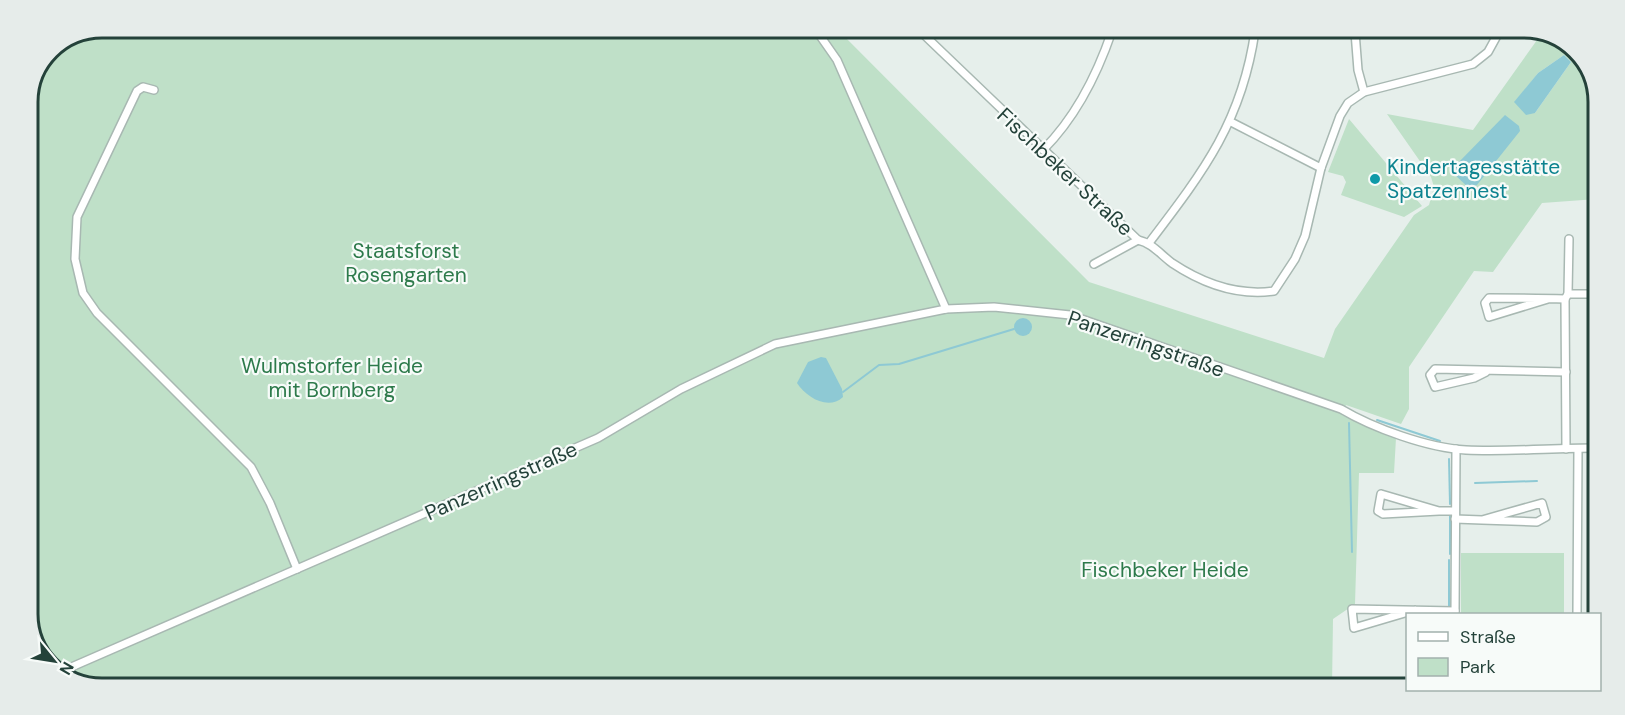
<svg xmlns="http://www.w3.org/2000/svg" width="1625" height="715" font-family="'DM Sans',sans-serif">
<rect width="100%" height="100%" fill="#e6efeb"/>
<g fill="#bfe0c8" fill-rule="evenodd">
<path d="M 102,27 L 838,30 L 1089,282 L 1324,358 L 1335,329 L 1414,215 L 1429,205 L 1434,187 L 1431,177 L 1387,114 L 1473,130 L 1542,33 L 1552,33 L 1583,56 L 1598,96 L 1597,199 L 1542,203 L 1493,272 L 1474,271 L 1409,367 L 1409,409 L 1401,424 L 1346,405 L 1342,415 L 1396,438 L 1394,473 L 1359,473 L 1355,604 L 1333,619 L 1332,687 L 73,682 L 42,659 L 27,619 L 27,97 L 49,49 ZM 1564,55 L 1571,62 L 1535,113 L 1515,102 L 1538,73 ZM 953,304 L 1036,307 L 1037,310 C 948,304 862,327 775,344 Z"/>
<polygon points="1349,119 1422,206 1404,217 1341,195 1346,182 1343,176 1328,172"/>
<rect x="1461" y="553" width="103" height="61"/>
<polygon points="1587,556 1593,556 1593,614 1588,614"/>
</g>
<g fill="#8ec9d4">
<polygon points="1564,55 1571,62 1535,113 1526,115 1514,102 1538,73"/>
<polygon points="1505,115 1519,126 1520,131 1477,185 1469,188 1455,175 1456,165"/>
<circle cx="1023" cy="327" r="9"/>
<path d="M 821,357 L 826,358 L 842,389 L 843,397 C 828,411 806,397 797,383 L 808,362 Z"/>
</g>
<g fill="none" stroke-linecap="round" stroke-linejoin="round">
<g stroke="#8ec9d4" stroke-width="2">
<polyline points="843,392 879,365 899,364 1014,329"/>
<polyline points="1377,420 1440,441"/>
<polyline points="1349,423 1352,552"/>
<polyline points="1449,459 1450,504"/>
<polyline points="1475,483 1537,481"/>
<polyline points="1450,516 1450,554"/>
<polyline points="1449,606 1449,560"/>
</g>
<defs>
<g id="minor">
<polyline points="816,30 837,60 946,309"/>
<path d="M 919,30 L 1138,240 C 1152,243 1160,254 1172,263 C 1202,283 1238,296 1274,291 L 1295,259 L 1305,236 L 1321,168 L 1340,116 L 1348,103 L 1364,92 L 1473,64 L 1488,52 L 1499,32"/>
<polyline points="1355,32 1358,70 1364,92"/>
<polyline points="154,90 143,87 137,91 77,217 75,259 83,293 97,313 251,467 270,503 297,569"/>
<polyline points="1231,122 1321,168"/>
<path d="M 1043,150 C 1076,117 1097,75 1112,31"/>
<path d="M 1149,243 C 1203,172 1242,122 1255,31"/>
<polyline points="1094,264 1138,240"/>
<polyline points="1568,294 1569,239"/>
<path d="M 1548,299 L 1489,317 L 1485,303 L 1489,298 C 1514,298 1540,298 1565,299"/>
<polyline points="1486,372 1474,378 1435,387 1430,375 1435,369 1566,372"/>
<polyline points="1566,449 1565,299 1568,294 1596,294"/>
<polyline points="1439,511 1383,514 1378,511 1381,494 1439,511 1455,511"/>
<polyline points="1455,519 1482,520 1542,503 1546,517 1537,522 1482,520"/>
<polyline points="1415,610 1354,628 1352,609 1455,611"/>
<polyline points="1455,614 1456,449"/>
<polyline points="1577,614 1578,449"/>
<path d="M 60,672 L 598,438 L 681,389 L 775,344 L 946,309 L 994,307 L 1070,315 L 1341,409 C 1373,428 1428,448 1466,450 C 1509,452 1552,448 1594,448"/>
<polyline points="1362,687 1374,687"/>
</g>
</defs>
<use href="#minor" stroke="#a8b8b2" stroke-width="10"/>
<use href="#minor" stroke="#fff" stroke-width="7"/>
</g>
<circle fill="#0f9aa8" stroke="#f7fbf9" stroke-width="2" cx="1375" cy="179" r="6"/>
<g text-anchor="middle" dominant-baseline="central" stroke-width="4.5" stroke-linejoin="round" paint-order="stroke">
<g font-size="21" fill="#0d838f" stroke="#f7fbf9" text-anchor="start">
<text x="1387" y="167">Kindertagesstätte<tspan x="1387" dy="24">Spatzennest</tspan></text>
</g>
<g font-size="21" fill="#24423a" stroke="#f7fbf9">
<text transform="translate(1065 172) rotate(43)">Fischbeker Straße</text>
<text transform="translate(1146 344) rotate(19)">Panzerringstraße</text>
<text transform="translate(501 481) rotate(-24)">Panzerringstraße</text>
</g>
<g font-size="21" fill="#2d7a4b" stroke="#f7fbf9">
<text x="406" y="251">Staatsforst<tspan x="406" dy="24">Rosengarten</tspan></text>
<text x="332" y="366">Wulmstorfer Heide<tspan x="332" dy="24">mit Bornberg</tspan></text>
<text x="1165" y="570">Fischbeker Heide</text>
</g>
</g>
<path d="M0 0H1625V715H0ZM102 38H1524A64 64 0 0 1 1588 102V614A64 64 0 0 1 1524 678H102A64 64 0 0 1 38 614V102A64 64 0 0 1 102 38Z" fill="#e6ecea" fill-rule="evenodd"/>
<path fill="none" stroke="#24423a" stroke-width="3" d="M102 38H1524A64 64 0 0 1 1588 102V614A64 64 0 0 1 1524 678H102A64 64 0 0 1 38 614V102A64 64 0 0 1 102 38Z"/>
<rect x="1406" y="613" width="195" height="78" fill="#f7fbf9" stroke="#a3b1ad" stroke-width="1.5"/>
<rect x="1418" y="632" width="30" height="9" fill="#ffffff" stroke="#a3b1ad" stroke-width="1.5"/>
<text x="1460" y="643" font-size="18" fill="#24423a">Straße</text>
<rect x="1418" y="658" width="30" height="18" fill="#bfe0c8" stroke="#a3b1ad" stroke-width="1.5"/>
<text x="1460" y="673" font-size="18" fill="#24423a">Park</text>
<g transform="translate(54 661) rotate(120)" stroke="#f7fbf9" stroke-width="4.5" paint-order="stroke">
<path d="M0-4.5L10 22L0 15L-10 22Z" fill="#24423a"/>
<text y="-9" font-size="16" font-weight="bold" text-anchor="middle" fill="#24423a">N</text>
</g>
</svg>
